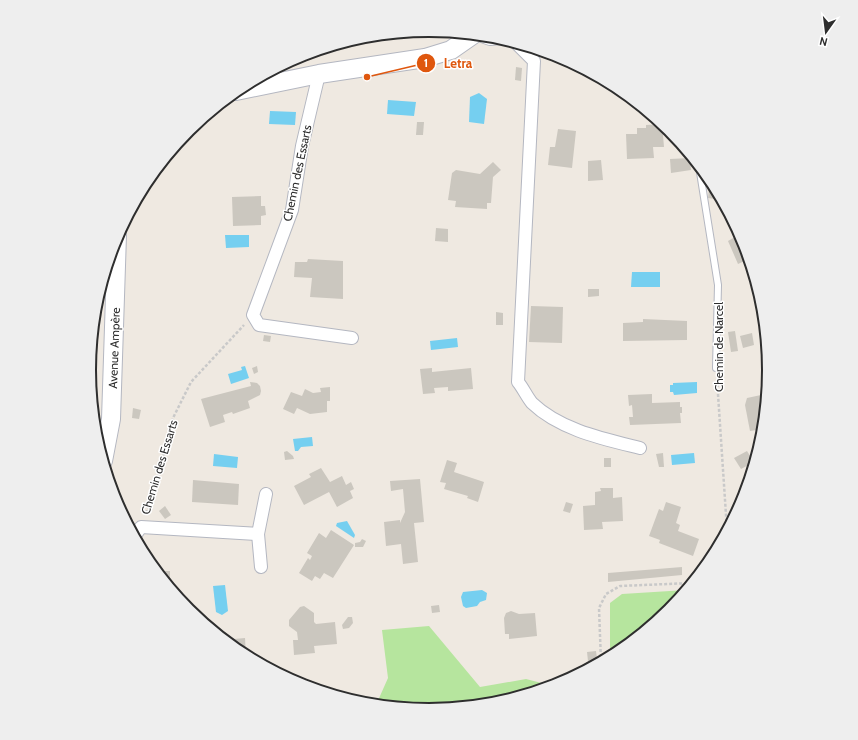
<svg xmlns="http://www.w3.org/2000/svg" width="858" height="740" font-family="Cabin,sans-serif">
<rect width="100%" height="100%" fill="#efe9e1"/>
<g fill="#b6e59e">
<polygon points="686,590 669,611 618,653 610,657 610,603 622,594"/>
<polygon points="429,626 480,687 526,679 553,686 495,704 429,710 376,705 388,678 382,630"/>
</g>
<g fill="#75cff0">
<polygon points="479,93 487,99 484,124 469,122 470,97"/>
<polygon points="388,100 416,102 414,116 387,114"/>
<polygon points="270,111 296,112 295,125 269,124"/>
<polygon points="225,235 249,235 249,247 226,248"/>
<polygon points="632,272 660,272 660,287 631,287"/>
<polygon points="457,338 458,347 431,350 430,341"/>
<polygon points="245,366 249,378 231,384 228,374 242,370 241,367"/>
<polygon points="697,382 697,393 674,395 673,392 670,392 670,385 673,385 673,383"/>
<polygon points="312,437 313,446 301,447 298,451 295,451 293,439"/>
<polygon points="694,453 695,463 672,465 671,455"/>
<polygon points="214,454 238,457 237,468 213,466"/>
<polygon points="347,521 355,535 354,538 336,526 337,523"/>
<polygon points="225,585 228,611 222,615 216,612 213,586"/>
<polygon points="482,590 487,593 486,600 480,602 477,606 466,608 463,606 461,597 463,592"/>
</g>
<g fill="#cbc7bf">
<polygon points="516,67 522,68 521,81 515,80"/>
<polygon points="417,122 424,122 423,135 416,135"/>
<polygon points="662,124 664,147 653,147 654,158 627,159 626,134 637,134 637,128 646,128 646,125"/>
<polygon points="558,129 576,131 572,168 548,165 550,147 555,147"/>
<polygon points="690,158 691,170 671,173 670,159"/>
<polygon points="601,160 603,180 588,181 588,161"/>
<polygon points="493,162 501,170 493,177 491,203 487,203 487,209 455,207 456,201 448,200 452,173 456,170 480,174"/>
<polygon points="709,188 716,189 715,199 708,198"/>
<polygon points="261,196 261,206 265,206 266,215 261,216 261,225 233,226 232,197"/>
<polygon points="436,228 448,229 448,242 435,241"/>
<polygon points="738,229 743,240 749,259 738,264 728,241 735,237 734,232"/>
<polygon points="308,259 343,261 343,299 310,297 312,278 294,277 295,262 307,262"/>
<polygon points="588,289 599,289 599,296 588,297"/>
<polygon points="531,306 563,307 562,343 529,342"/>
<polygon points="496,312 503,313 503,325 496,325"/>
<polygon points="643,319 687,321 687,340 623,341 623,323 643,322"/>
<polygon points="735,331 738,351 731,352 728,332"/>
<polygon points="752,333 754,345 743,348 740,336"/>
<polygon points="264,335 271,336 270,342 263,341"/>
<polygon points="257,366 258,372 254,374 252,368"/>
<polygon points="432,368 432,372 471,368 473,389 448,391 448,387 434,388 435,393 423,394 420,369"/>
<polygon points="250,382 257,383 260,386 261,391 260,395 248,401 250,408 233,414 232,412 223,415 225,422 210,427 201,399 251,386"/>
<polygon points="330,387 330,401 327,401 327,412 310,414 297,408 294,414 283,409 291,392 302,396 305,389 313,393 321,392 320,388"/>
<polygon points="652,394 652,403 680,402 680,407 682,407 682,413 680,413 681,423 630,425 629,417 633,417 632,405 629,406 628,395"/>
<polygon points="761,395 765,415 763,429 750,431 745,405 747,398"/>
<polygon points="133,408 141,410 139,419 132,418"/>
<polygon points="287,451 293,456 294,459 285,460 284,452"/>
<polygon points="747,451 754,462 741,469 734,458"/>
<polygon points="663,453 664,467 659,467 656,454"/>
<rect x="604" y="458" width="7" height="9"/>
<polygon points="447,460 457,463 454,472 484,482 478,502 467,498 468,496 444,489 446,483 440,482"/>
<polygon points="321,468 330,482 342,476 346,485 351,482 354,489 350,491 353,498 337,507 329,492 304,505 294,486 311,477 309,474"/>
<polygon points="420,479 424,522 414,523 418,562 403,564 401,544 386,546 384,522 400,520 400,523 405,512 403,489 391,491 390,481"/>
<polygon points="193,480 239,484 238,505 192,502"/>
<polygon points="600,488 613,488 613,498 622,497 623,521 602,522 603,529 584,530 583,506 595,505 595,492 601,491"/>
<polygon points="566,502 573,504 570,513 563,511"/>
<polygon points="666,502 681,507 676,523 680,525 678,531 699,539 693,556 659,543 660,540 649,536 659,509 663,511"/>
<polygon points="165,506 171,515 165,519 159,511"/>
<polygon points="331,530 354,545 333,578 324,573 320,579 315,576 312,581 299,573 308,558 310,560 312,556 307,553 319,533 326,538"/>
<polygon points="362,539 366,541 363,547 355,547 355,543 360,542"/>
<polygon points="682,567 682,575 608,582 608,573"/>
<polygon points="164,571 170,571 170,578 163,578"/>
<polygon points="439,605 440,612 432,613 431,606"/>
<polygon points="304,606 314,613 314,622 316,624 335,622 337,644 314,646 315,653 294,655 293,640 298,640 297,632 289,626 289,620 300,607"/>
<polygon points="511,611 519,614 535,613 537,636 509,639 509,634 505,634 504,618 506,613"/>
<polygon points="348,617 352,617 353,623 349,628 343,629 342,625"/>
<polygon points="245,638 246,656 225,640 234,639"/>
<polygon points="596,651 597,659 588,661 587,652"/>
</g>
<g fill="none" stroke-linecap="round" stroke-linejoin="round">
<defs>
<polyline id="service" points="699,166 718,285 716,368"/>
<g id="minor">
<polyline points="479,35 490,39 501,38"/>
<path d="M 516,43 L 534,61 L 518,382 C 523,388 527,397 532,403 C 560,430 604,439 640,448"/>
<polyline points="319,74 302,146 292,210 253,315 259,325 352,338"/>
<polyline points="134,537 141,527 258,534"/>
<polyline points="261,567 258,534 266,494"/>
</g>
<g id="secondary">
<polyline points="236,91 319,74 425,58 451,50 474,34"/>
<polyline points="103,461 111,419 117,235"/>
</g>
</defs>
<use href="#service" stroke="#b4b7c1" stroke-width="8"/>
<use href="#minor" stroke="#b4b7c1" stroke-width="14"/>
<use href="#secondary" stroke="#b4b7c1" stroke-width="20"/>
<g stroke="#c9c9c9" stroke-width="2.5" stroke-dasharray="3 2" stroke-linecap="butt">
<polyline points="717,379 727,530"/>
<polyline points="146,513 157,481 173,418 191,382 244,325"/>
<polyline points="601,662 599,608 606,594 620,586 692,583"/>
</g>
<use href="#service" stroke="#fff" stroke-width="6"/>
<use href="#minor" stroke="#fff" stroke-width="12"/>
<use href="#secondary" stroke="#fff" stroke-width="18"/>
</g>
<g text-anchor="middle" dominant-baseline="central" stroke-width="3" stroke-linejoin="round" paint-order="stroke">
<g font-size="12" fill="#2e2e2e" stroke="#fff">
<text transform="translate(297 173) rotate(-78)">Chemin des Essarts</text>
<text transform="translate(718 347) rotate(-90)">Chemin de Narcel</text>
<text transform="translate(114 348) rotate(-88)">Avenue Ampère</text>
<text transform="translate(159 467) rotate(-73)">Chemin des Essarts</text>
</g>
</g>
<path d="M0 0H858V740H0ZM96 370a333 333 0 1 1 666 0a333 333 0 1 1-666 0Z" fill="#eee" fill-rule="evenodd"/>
<path fill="none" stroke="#2e2e2e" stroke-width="2" d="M96 370a333 333 0 1 1 666 0a333 333 0 1 1-666 0Z"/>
<path fill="none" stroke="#df570e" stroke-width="1.5" d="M367 77L426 63"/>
<g fill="#df570e" stroke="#fff" stroke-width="1.5">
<circle cx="367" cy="77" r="4"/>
<circle cx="426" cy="63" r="10"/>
</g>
<g font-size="12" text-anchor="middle" font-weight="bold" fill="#fff">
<text x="426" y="67">1</text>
</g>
<g font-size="13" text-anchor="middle" font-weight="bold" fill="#df570e" stroke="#fff" stroke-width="3" stroke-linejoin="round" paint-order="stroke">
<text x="458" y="68">Letra</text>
</g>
<g transform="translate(826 32) rotate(194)" stroke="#ffffff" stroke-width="3" paint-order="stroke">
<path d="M0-3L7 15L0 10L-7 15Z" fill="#2e2e2e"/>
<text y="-6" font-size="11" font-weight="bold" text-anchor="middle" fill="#2e2e2e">N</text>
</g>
</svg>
